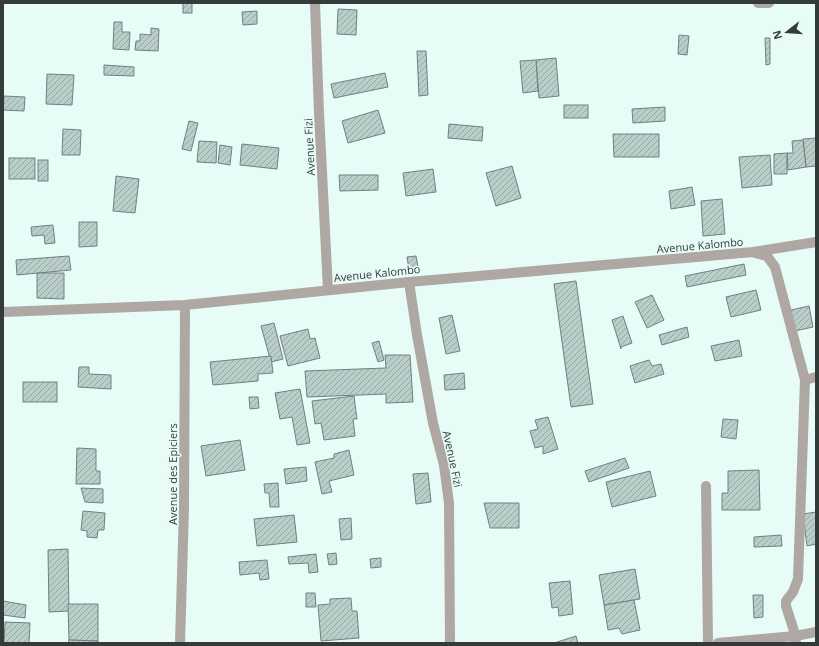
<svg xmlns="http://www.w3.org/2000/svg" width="819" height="646" font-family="'Open Sans',sans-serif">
<defs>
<pattern id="building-hatch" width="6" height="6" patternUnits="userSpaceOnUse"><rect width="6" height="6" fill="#b9cdc9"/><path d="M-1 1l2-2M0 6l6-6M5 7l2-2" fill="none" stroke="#97a8a4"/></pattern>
</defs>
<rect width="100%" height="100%" fill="#e7fbf7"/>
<g fill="url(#building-hatch)" stroke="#6f817e">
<rect x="183" y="3" width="9" height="10"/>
<polygon points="338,9 357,10 356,35 337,34"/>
<polygon points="257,11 257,24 243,25 242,12"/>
<polygon points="114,22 122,22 122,32 130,32 129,50 113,49"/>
<polygon points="151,28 159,29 158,51 135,50 136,41 140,41 140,34 151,35"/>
<polygon points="679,35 689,36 687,55 678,54"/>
<polygon points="765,38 770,38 770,64 766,65"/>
<polygon points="417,51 426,51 428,95 419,96"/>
<polygon points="556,58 559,96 539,98 536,60"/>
<polygon points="536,60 538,91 523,93 520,61"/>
<polygon points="104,65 134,67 134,76 104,75"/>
<polygon points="385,73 388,87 334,98 331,84"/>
<polygon points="47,74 74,75 72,105 46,104"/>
<polygon points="4,96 25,97 24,111 3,110"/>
<rect x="564" y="105" width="24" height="13"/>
<polygon points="665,107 665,121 633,123 632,109"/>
<polygon points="378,110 385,133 348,143 342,121"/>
<polygon points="189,121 198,123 191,151 182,149"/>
<polygon points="449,124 483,127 482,141 448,138"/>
<polygon points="63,129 81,130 80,155 62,155"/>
<polygon points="613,134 659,134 659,157 614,157"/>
<polygon points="816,138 816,166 806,167 803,139"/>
<polygon points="803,140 806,167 788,170 787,153 793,153 792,141"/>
<polygon points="199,141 217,142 216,163 197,162"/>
<polygon points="242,144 279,148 277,169 240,165"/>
<polygon points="220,145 232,147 230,165 218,163"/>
<polygon points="787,153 787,174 774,174 774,154"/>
<polygon points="770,155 772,185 742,188 739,157"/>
<rect x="9" y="158" width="26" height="21"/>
<rect x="38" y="160" width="10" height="21"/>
<polygon points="512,166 521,198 496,206 486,173"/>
<polygon points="433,169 436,192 406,196 403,173"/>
<polygon points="339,175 378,175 378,190 340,191"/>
<polygon points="116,176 139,179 135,213 113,211"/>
<polygon points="692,187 695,205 671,209 669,191"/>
<polygon points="722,199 725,234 703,236 701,201"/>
<polygon points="79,222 97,222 97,246 79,247"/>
<polygon points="53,225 55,243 45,244 44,235 32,236 31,227"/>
<polygon points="69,256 71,270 17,275 16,260"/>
<polygon points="416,256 418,267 409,269 407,257"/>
<polygon points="744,264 746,275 687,287 685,276"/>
<polygon points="37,273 64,273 64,299 37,298"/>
<polygon points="576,281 593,404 571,407 554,284"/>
<polygon points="756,290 761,310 731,317 726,297"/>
<polygon points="652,295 664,320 647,328 635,302"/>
<polygon points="809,306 813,327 795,331 791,310"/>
<polygon points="452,315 460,351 446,354 439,318"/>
<polygon points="623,316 632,343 621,347 621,349 612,320"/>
<polygon points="274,323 283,359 271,362 261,326"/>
<polygon points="687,327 689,337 662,345 659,335"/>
<polygon points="308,329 310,339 315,338 320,358 288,366 280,336"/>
<polygon points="739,340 742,356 715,361 711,346"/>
<polygon points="379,341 384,360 378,362 372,343"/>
<polygon points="385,355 410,355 413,402 386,403 386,394 307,397 305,371 386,368"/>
<polygon points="271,356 273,373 258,374 258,381 213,385 210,362"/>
<polygon points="649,360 652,366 661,364 664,374 635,383 630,366"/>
<polygon points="79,367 89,367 89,374 111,375 111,389 78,387"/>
<polygon points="464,373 465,389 445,390 444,375"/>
<rect x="23" y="382" width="34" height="20"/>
<polygon points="300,389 310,443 297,445 292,417 280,419 275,393"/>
<polygon points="354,396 357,419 353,419 355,436 324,440 321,423 315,424 312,401"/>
<polygon points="249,397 258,397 259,408 250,409"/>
<polygon points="548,417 558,449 543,454 543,446 535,448 530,431 538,429 535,420"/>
<polygon points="723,419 738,420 736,439 721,437"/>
<polygon points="240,440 245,470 206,476 201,446"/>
<polygon points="77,448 96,449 96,471 100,471 100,484 76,484"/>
<polygon points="349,450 354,475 329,481 332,492 322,494 315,462 334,458 334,454"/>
<polygon points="625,458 629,468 589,482 585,471"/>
<polygon points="306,467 307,481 286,484 284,469"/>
<polygon points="759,470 760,510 722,510 722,493 728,493 728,471"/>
<polygon points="650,471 656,496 612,507 606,482"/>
<polygon points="428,473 431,502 416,504 413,474"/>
<polygon points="278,483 279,507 270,507 269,493 265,493 264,484"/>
<polygon points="81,488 103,489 103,503 85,502"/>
<polygon points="484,503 519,503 519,528 490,528"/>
<polygon points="83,511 105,513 104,530 98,530 97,538 87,537 87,531 81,530"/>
<polygon points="816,512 816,544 807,546 803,514"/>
<polygon points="294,515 297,542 257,546 254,519"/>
<polygon points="351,518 352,539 341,540 339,519"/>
<polygon points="781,535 782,546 754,547 754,537"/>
<polygon points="68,549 69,611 49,612 48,550"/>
<polygon points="336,553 337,564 329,565 327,554"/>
<polygon points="316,554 318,572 309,573 308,563 289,564 288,557"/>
<polygon points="381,558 381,567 371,568 370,559"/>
<polygon points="267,560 269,579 260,580 259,573 240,575 239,562"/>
<polygon points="635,569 640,599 604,605 599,575"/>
<polygon points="570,581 573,614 559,616 558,607 552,608 549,583"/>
<polygon points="306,593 315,593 316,607 306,607"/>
<polygon points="753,595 763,595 763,617 754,618"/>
<polygon points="351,598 352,611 357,611 359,638 321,641 318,605 330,604 330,599"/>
<polygon points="634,600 640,630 622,634 619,628 608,630 604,605"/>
<polygon points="3,601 26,605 25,618 3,615"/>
<polygon points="68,604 98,604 98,641 69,640"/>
<polygon points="5,622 30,623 29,643 4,643"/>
<polygon points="576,636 578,643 554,643"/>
<polygon points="69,640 98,641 98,643 68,643"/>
</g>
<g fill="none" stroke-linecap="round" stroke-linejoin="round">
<g stroke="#aea7a3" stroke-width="10">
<polyline points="315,3 319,113 328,290"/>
<polyline points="758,3 769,3"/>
<polyline points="755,253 767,256 775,267 805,380 798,579 793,592 786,601 786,606 794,631 796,643"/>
<polyline points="409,282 417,335 433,423 444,465 449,503 450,643"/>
<polyline points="3,312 185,305 409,282 753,252 816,242"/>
<polyline points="805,380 816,377"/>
<polyline points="706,486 708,643"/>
<polyline points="180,643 184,508 185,305"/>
<polyline points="718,643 795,636 816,632"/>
</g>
</g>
<g text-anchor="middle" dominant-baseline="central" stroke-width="3" stroke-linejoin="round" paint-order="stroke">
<g font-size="11" fill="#343c3b" stroke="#e7fbf7">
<text transform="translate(309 147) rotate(-93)">Avenue Fizi</text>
<text transform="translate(700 245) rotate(-5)">Avenue Kalombo</text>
<text transform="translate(377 273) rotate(-6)">Avenue Kalombo</text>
<text transform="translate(453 459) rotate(78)">Avenue Fizi</text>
<text transform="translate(172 474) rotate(-90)">Avenue des Epiciers</text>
</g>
</g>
<rect width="819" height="646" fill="none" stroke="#343c3b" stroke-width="8"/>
<g transform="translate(787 32) rotate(253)" stroke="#e7fbf7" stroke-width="3" paint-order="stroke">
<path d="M0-3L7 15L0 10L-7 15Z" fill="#343c3b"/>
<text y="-6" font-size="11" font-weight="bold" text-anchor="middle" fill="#343c3b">N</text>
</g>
</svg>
